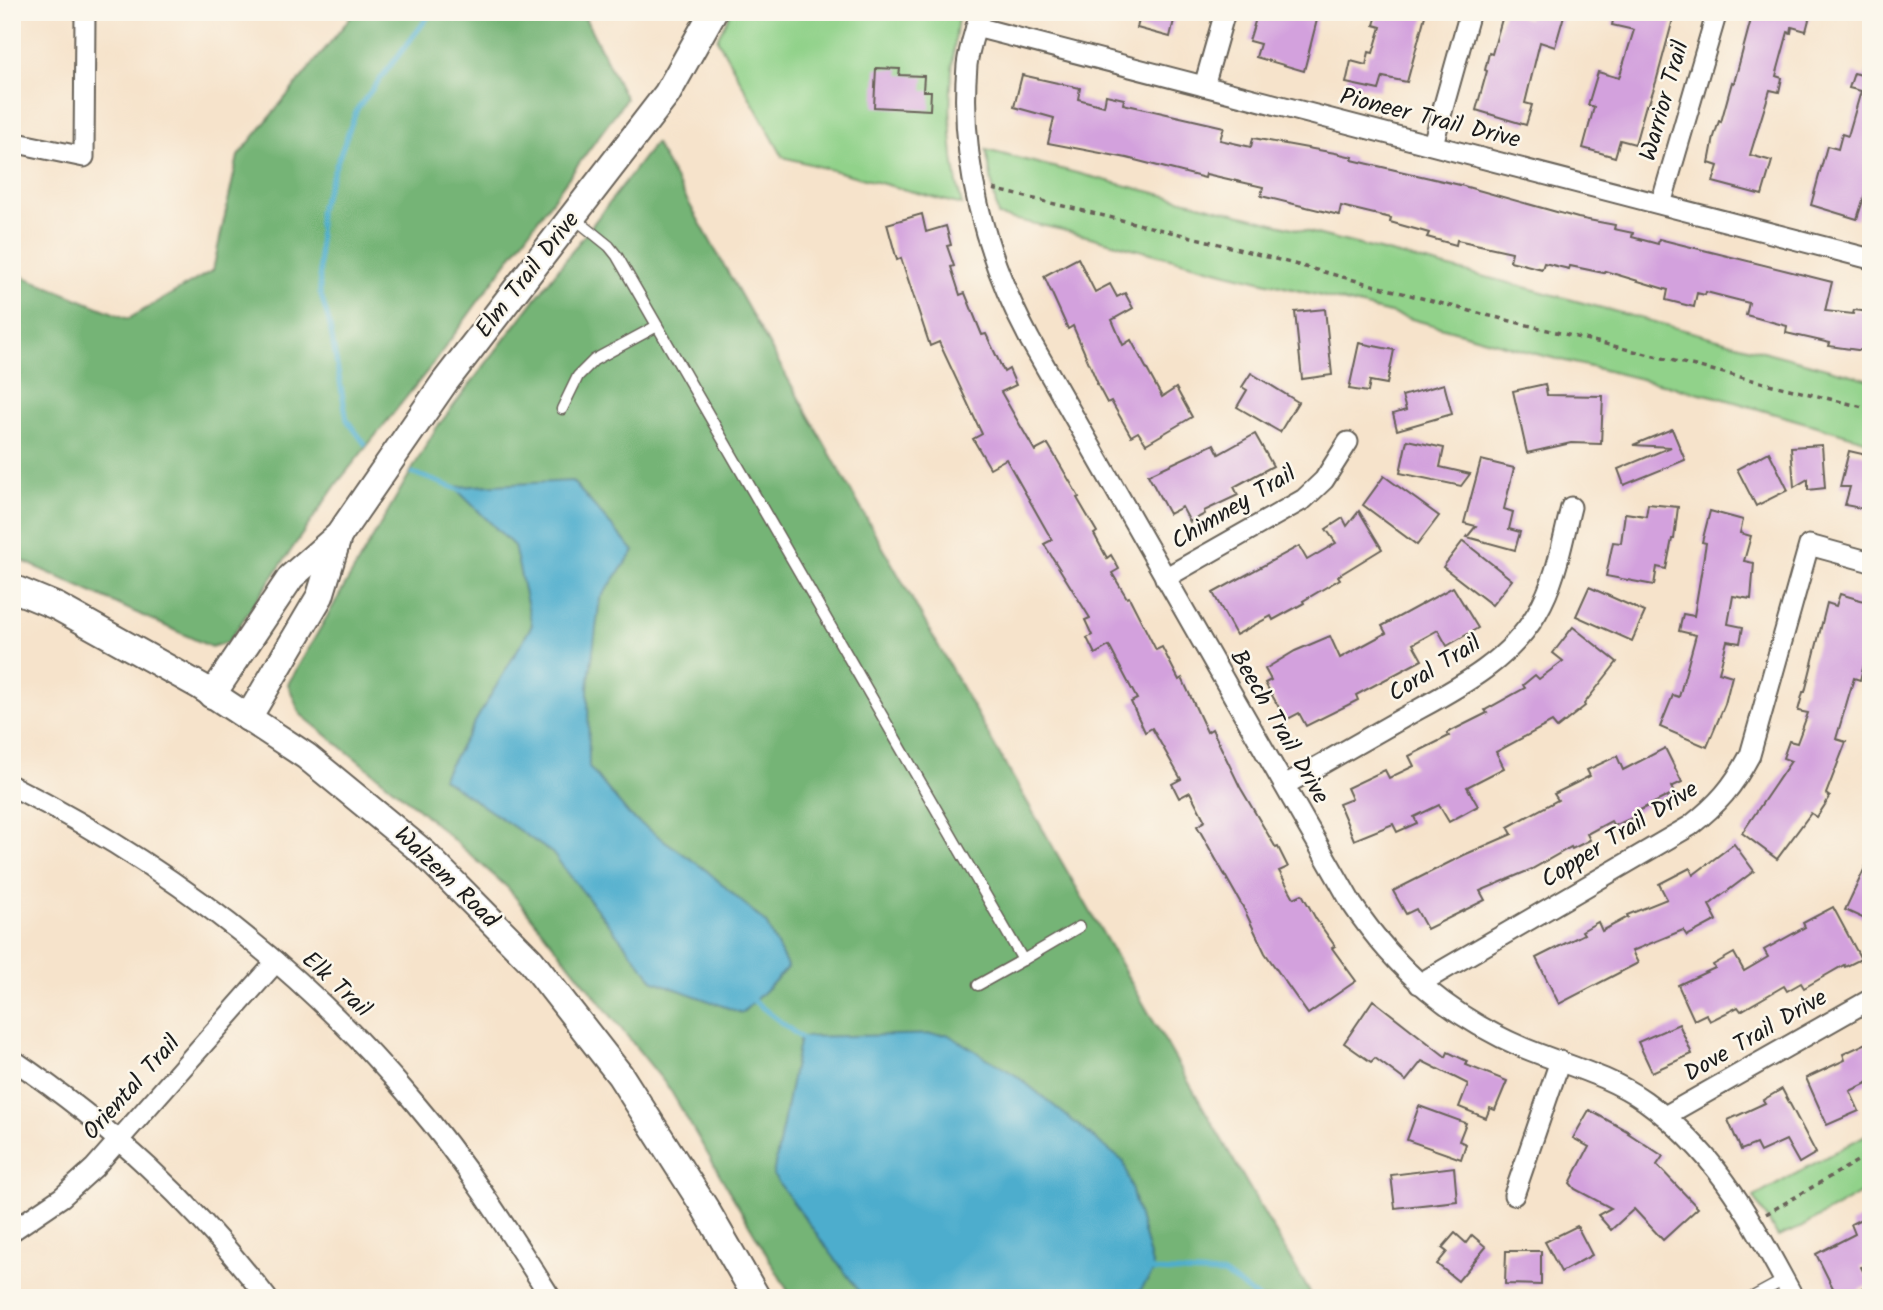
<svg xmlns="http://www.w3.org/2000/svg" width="1883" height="1310" font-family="Kalam,sans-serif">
<rect width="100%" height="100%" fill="#fbf7ec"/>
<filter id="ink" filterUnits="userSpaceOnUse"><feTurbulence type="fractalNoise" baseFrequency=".0143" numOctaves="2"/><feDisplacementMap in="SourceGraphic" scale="14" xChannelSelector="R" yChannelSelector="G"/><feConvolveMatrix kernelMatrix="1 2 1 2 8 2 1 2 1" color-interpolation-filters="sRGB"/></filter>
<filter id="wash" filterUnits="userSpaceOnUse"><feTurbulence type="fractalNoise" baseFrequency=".00686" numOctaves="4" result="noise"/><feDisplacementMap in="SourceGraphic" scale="28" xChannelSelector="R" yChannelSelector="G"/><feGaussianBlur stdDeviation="1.57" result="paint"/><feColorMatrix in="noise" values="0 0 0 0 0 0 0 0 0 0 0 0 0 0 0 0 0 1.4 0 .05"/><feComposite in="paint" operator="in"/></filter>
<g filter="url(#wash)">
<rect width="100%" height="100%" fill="#f6e3cb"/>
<g fill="#91d28a" stroke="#567753" stroke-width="2">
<path d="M 731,12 L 959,12 C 949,77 945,141 962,205 L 783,157 L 717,39 Z"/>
<polygon points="986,150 1509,283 1871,380 1871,442 1721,398 1540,355 1390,313 1227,273 1063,230 998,216"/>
<polygon points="1871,1132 1871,1187 1800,1228 1778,1237 1754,1197"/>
</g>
<g fill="#74b476" stroke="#486849" stroke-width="2">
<polygon points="355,12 582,12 626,99 429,369 338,482 228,642 211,647 12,556 12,272 128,319 213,270 238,156"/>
<polygon points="655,143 996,748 1313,1298 792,1298 669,1088 508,888 415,806 300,714 288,684 435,430"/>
</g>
<g fill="#4eadcd" stroke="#356474" stroke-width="2">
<polygon points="572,481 634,551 600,599 588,688 589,767 630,816 706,870 766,923 788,968 742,1013 654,981 552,853 442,778 532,625 514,546 454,487"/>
<polygon points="947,1034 1017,1076 1124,1162 1154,1271 1135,1298 864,1298 773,1175 800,1037"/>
</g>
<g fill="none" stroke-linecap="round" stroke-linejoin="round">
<g stroke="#4eadcd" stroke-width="5">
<polyline points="365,444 347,420 329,322 320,292 319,211 357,109 432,12"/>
<polyline points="413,473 460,490"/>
<polyline points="750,998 805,1041"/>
<polyline points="1150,1268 1154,1271 1224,1274 1258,1298"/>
</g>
</g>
<g id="blocks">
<g fill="#d3a1dd">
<polygon points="1141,12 1176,12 1170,37 1137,28"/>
<polygon points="1258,12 1319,12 1304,71 1256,57 1260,44 1249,41"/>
<polygon points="1378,12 1426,12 1407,82 1383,77 1379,90 1346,83 1351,61 1366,65 1369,52 1373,53 1381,27 1374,25"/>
<polygon points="1504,12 1528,19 1530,12 1565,12 1555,47 1540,42 1525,103 1532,105 1526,125 1476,110 1487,71 1485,70 1489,53 1492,54"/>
<polygon points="1615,12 1675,12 1656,82 1648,106 1646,105 1635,144 1620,140 1615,157 1583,148 1594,107 1588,105 1598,72 1619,78 1634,30 1612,25"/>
<polygon points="1753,12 1811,12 1806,31 1792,27 1791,33 1788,32 1776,76 1782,78 1779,92 1770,90 1750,155 1772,161 1762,195 1713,182 1718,166 1709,163 1714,137 1719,121 1721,122 1732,82 1734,83"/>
<polygon points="876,68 900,69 899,75 924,76 923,91 931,91 930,110 874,107"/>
<polygon points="1867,70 1871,70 1871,175 1857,219 1811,205 1827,146 1838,149 1842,134 1848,136 1861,91 1849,88 1854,73 1865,76"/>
<polygon points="1022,75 1080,88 1078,99 1104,106 1106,95 1124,99 1123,104 1224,127 1220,140 1251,147 1253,138 1335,153 1353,157 1352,160 1460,185 1578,218 1615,225 1614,229 1633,233 1632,237 1658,244 1659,239 1832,282 1825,311 1853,314 1854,310 1870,312 1865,351 1829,346 1830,343 1786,333 1787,326 1746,315 1749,303 1706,292 1705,295 1697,293 1694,307 1666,300 1668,290 1605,271 1604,273 1570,266 1569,269 1544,263 1542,269 1510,261 1512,252 1457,240 1456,245 1427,237 1429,233 1390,222 1391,218 1341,206 1339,215 1261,196 1263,187 1206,174 1205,178 1127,158 1048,143 1054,118 1014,107"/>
<polygon points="922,214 926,232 946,226 951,245 947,246 954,266 951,267 960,295 965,293 982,335 986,334 1004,372 1009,369 1016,385 1001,392 1035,451 1048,444 1079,497 1077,498 1097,532 1094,534 1107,558 1111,555 1119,569 1112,573 1127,598 1129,597 1156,650 1162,647 1179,680 1182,678 1207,732 1212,729 1240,787 1276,848 1278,847 1288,867 1279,871 1294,898 1302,894 1316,919 1335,946 1332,948 1356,981 1308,1014 1265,953 1243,907 1197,826 1205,821 1190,792 1179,798 1172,784 1181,779 1152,728 1145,732 1131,702 1137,699 1109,646 1095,654 1087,638 1092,635 1085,620 1090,618 1044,544 1052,540 1006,459 990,468 973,439 982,434 939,342 930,346 901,258 897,260 887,224"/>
<polygon points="1078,258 1095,292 1110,284 1117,297 1125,293 1133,308 1112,320 1123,345 1131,340 1162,397 1176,388 1192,417 1146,444 1138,432 1131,436 1111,401 1107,403 1097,384 1098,384 1073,326 1068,329 1044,276"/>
<polygon points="1325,309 1332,375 1302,379 1295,312"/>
<polygon points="1359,343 1394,350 1387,384 1370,381 1368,392 1349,389"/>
<polygon points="1251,373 1298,402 1280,432 1237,407 1247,390 1242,387"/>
<polygon points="1444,384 1452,414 1397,430 1393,414 1406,410 1402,396"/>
<polygon points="1545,384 1547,395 1603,396 1601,444 1571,443 1527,453 1513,391"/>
<polygon points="1672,429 1685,460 1624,485 1618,469 1671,447 1633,445"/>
<polygon points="1255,434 1273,466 1234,487 1238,495 1204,511 1205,514 1190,522 1182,507 1169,514 1148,475 1214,444 1219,454"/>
<polygon points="1407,440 1444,448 1440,467 1470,474 1461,486 1400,473"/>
<polygon points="1822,445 1825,488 1808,490 1808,479 1794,487 1791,447"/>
<polygon points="1849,451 1871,456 1871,510 1845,505 1850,487 1840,487"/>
<polygon points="1769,452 1788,490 1756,506 1737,469"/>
<polygon points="1481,460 1514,468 1504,509 1513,512 1509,529 1520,532 1515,550 1467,537 1476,526 1464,523"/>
<polygon points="1384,476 1439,516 1417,545 1363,505"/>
<polygon points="1648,504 1678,507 1674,539 1672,539 1666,569 1657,567 1654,585 1606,576 1613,542 1621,543 1625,513 1646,516"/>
<polygon points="1359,511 1382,549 1338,576 1340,579 1303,601 1304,603 1273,620 1271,616 1236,635 1213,593 1299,546 1307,560 1336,543 1326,529 1343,518 1347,526"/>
<polygon points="1710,511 1743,520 1740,533 1751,536 1744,561 1754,563 1751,599 1733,596 1728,624 1743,627 1740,643 1727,641 1719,672 1732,676 1725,704 1707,747 1660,727 1673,695 1679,697 1696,635 1679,631 1683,614 1694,616 1706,543 1702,542"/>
<polygon points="1463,541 1512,580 1492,605 1443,567"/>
<polygon points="1453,587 1478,628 1447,646 1438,630 1413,644 1422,660 1356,695 1358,700 1306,726 1299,713 1286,720 1265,683 1271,680 1265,669 1295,651 1330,636 1340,658 1386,633 1382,626"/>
<polygon points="1589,587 1645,612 1632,641 1576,616"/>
<polygon points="1840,594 1871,603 1871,638 1860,680 1854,678 1836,739 1846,742 1826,794 1830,797 1817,817 1811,813 1777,859 1742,833 1791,761 1783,758 1789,741 1797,743 1808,713 1798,711 1803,692 1805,692 1827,603 1836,606"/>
<polygon points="1573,627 1617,662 1584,704 1585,706 1557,728 1552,722 1496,752 1504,768 1467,787 1478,806 1449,822 1439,805 1414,817 1417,823 1397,832 1393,824 1354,840 1339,804 1352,799 1347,788 1385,770 1389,778 1414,766 1409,756 1449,736 1447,733 1487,713 1485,710 1525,688 1523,685 1535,675 1539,679 1563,661 1553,653"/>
<polygon points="1665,748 1682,782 1671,787 1674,793 1632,814 1634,817 1614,826 1611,821 1587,834 1590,840 1572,849 1571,847 1532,869 1480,891 1485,900 1427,929 1416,909 1406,914 1393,891 1464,855 1512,834 1508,827 1558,800 1554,794 1590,776 1587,770 1617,756 1623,770"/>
<polygon points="1734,844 1754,871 1709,905 1717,920 1687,936 1683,930 1632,951 1638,963 1559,1004 1536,958 1584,934 1582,931 1598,922 1602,931 1628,917 1627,915 1667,899 1659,884 1690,868 1693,875"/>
<polygon points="1871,855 1871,922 1845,910"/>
<polygon points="1833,907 1861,959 1845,967 1844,965 1804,988 1801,983 1787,991 1784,986 1741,1011 1738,1007 1710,1021 1706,1014 1694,1020 1678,985 1715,968 1713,965 1734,953 1744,971 1768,957 1764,950 1805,927 1803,923"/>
<polygon points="1373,1000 1446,1057 1448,1052 1467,1061 1466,1065 1507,1081 1495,1110 1490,1108 1486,1118 1459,1107 1468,1084 1422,1061 1406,1081 1375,1058 1371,1062 1344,1043"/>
<polygon points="1679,1024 1692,1054 1652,1072 1638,1042"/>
<polygon points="1871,1041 1871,1081 1850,1091 1859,1111 1827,1125 1806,1078 1845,1060 1843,1054"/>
<polygon points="1782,1089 1816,1153 1799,1163 1786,1140 1760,1152 1756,1144 1741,1150 1728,1120 1765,1103 1763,1100"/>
<polygon points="1419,1106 1466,1123 1459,1141 1466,1144 1461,1159 1407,1140"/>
<polygon points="1589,1110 1629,1132 1628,1133 1663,1156 1657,1165 1698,1208 1663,1240 1634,1209 1611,1230 1598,1215 1611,1208 1575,1189 1570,1183 1589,1147 1573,1138"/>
<polygon points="1454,1167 1457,1201 1395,1208 1391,1175"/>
<polygon points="1871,1214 1871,1267 1869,1264 1861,1267 1870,1284 1844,1298 1838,1298 1816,1254 1855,1234 1851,1224"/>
<polygon points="1577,1226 1592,1255 1561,1272 1545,1242"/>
<polygon points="1455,1233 1466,1243 1472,1235 1486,1247 1458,1281 1437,1264 1447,1252 1442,1248"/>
<polygon points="1506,1251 1541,1251 1541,1285 1505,1284"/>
</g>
</g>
</g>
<g filter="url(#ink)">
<use href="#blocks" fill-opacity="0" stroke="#686259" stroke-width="2"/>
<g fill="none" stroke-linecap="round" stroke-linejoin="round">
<defs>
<g id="lane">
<polyline points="573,217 609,246 617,256 1023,960 1079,927"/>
<polyline points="562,409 578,376 594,360 657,326"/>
<polyline points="978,985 1023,960"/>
<polyline points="1751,1298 1784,1280"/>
</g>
<g id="street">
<path d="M 980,12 C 976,29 969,47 967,65 C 959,160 985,256 1030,340 L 1352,904 C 1397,971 1449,1016 1524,1048 C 1565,1065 1608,1075 1645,1101 C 1720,1155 1751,1220 1794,1298"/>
<polyline points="976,27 1871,259"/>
<polyline points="1204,86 1225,12"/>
<polyline points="12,142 84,157 85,12"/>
<polyline points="1433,144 1470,12"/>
<polyline points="1661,204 1717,12"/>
<polyline points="1165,578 1304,499 1324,480 1348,442"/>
<path d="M 1285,785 C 1324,763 1362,741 1401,719 C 1451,691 1507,665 1537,613 C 1556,581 1562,543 1571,507"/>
<path d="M 12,786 C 168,865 302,968 414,1102 C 466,1163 508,1230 551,1298"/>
<path d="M 1419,984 L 1690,826 C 1718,804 1733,787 1750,755 L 1809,545 L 1871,562"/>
<path d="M 12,1059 C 112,1127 193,1202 267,1298"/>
<polyline points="1665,1116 1871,999"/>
<polyline points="1514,1195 1560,1061"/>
<polyline points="12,1231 62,1197 94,1168 276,962"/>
</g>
<g id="secondary">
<polyline points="12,588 58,607 200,686 306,756 424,853 531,961 620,1075 705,1208 757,1298"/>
<polyline points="212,695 291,577 339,535 444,383 667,94 713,12"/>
<polyline points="248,718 320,596 338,537"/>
</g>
</defs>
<use href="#lane" stroke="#686259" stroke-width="13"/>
<use href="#street" stroke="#686259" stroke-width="23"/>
<use href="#secondary" stroke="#686259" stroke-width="30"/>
<g stroke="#686259" stroke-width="3.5" stroke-dasharray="5 5" stroke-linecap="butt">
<polyline points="993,189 1204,240 1470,311 1871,409"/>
<polyline points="1766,1214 1871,1153"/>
</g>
<use href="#lane" stroke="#fff" stroke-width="10"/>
<use href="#street" stroke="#fff" stroke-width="19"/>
<use href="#secondary" stroke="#fff" stroke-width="26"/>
</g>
</g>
<g text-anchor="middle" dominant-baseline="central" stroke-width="5" stroke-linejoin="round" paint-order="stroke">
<g font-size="24" fill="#1c1c1c" stroke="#fbf7ec">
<text transform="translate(1665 101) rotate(-74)">Warrior Trail</text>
<text transform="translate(1430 119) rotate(14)">Pioneer Trail Drive</text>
<text transform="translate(528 275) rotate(-52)">Elm Trail Drive</text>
<text transform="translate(1234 508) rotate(-31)">Chimney Trail</text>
<text transform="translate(1435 669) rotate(-32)">Coral Trail</text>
<text transform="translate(1279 727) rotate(60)">Beech Trail Drive</text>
<text transform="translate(1620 835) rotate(-32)">Copper Trail Drive</text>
<text transform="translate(446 878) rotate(44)">Walzem Road</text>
<text transform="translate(336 985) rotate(43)">Elk Trail</text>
<text transform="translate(1756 1036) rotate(-30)">Dove Trail Drive</text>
<text transform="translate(132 1088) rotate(-48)">Oriental Trail</text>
</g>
</g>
<rect width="1883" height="1310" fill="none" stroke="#fbf7ec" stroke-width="42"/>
</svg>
